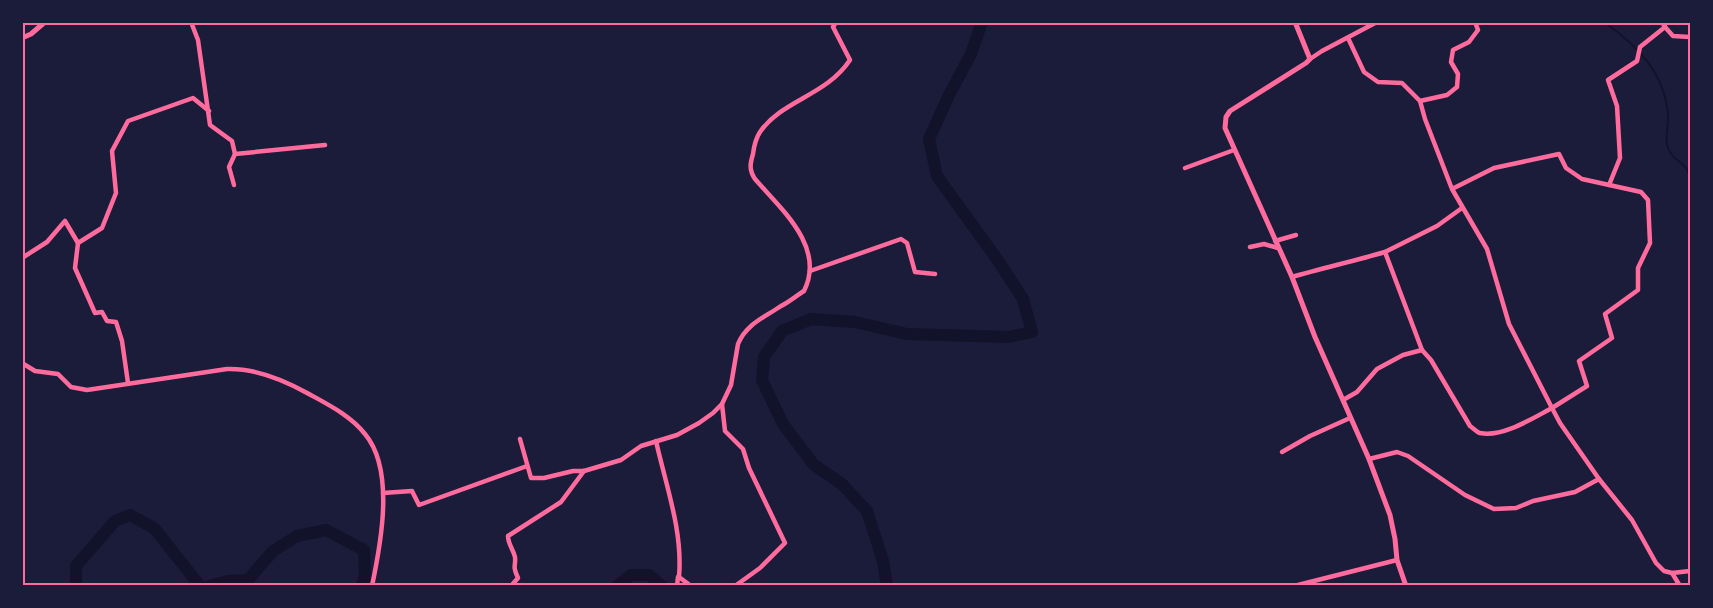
<svg xmlns="http://www.w3.org/2000/svg" width="1713" height="608" font-family="Signika,sans-serif">
<rect width="100%" height="100%" fill="#1b1b3a"/>
<g fill="none" stroke-linecap="round" stroke-linejoin="round">
<path stroke="#12122b" stroke-width="2" d="M 1604,22 C 1637,45 1664,72 1668,114 C 1669,125 1664,138 1668,148 C 1674,164 1687,160 1690,178"/>
<g stroke="#12122b" stroke-width="12">
<polyline points="76,586 76,566 115,521 130,515 154,528 200,586"/>
<polyline points="209,586 228,581 248,580 273,551 297,536 326,530 364,550 365,575 362,586"/>
<polyline points="617,586 631,575 649,575 662,586"/>
<polyline points="887,586 883,561 867,511 842,484 814,465 783,424 762,380 764,357 782,331 811,319 855,322 907,334 1008,337 1032,332 1023,299 999,262 937,176 929,139 949,95 971,54 982,22"/>
</g>
<g stroke="#ff6b9d" stroke-width="4.5">
<polyline points="191,22 198,40 210,125 232,141 235,154 229,167 234,185"/>
<polyline points="1665,27 1673,36 1690,37"/>
<polyline points="1348,38 1364,72 1378,82 1402,83 1420,101"/>
<polyline points="1310,59 1322,51 1377,22"/>
<polyline points="235,154 325,145"/>
<polyline points="1185,168 1234,150"/>
<polyline points="1609,185 1620,158 1617,106 1608,80 1637,61 1640,47 1665,27 1662,22"/>
<polyline points="1452,189 1494,168 1559,154 1566,168 1582,179 1641,192 1648,200 1650,243 1638,268 1638,290 1605,314 1612,338 1579,361 1587,386 1552,408 1509,324 1487,249 1452,189 1425,119 1420,101 1447,95 1457,87 1458,74 1451,62 1453,50 1469,42 1478,30 1475,22"/>
<polyline points="1275,241 1296,235"/>
<polyline points="78,243 75,268 95,313 102,312 107,321 116,322 122,341 128,383"/>
<polyline points="1250,247 1264,244 1278,248"/>
<polyline points="22,258 47,242 65,221 78,243 102,228 116,193 112,151 128,121 193,98 209,111"/>
<polyline points="810,271 901,239 907,243 915,272 935,274"/>
<path d="M 1292,277 C 1323,268 1354,261 1385,252"/>
<polyline points="1422,350 1385,252 1437,226 1462,208"/>
<path d="M 22,363 L 35,371 L 58,374 L 71,387 L 87,390 L 227,369 C 256,368 284,380 309,394 C 329,405 351,416 365,434 C 395,470 381,543 372,586"/>
<path d="M 1343,400 L 1357,392 L 1377,369 L 1403,355 L 1422,350 L 1431,360 L 1470,426 C 1473,428 1477,432 1480,433 C 1502,438 1533,418 1552,408 L 1560,423 L 1599,479 L 1632,520 L 1656,563 L 1664,571 L 1672,573 L 1690,571"/>
<polyline points="722,404 725,431 743,449 749,468 785,543 760,568 735,586"/>
<path d="M 520,439 L 531,478 L 544,478 L 573,471 L 584,471 L 621,460 L 641,446 L 677,435 L 699,423 L 713,413 L 722,404 L 731,385 L 738,344 C 746,324 765,317 781,306 C 789,302 796,296 804,291 C 826,247 781,209 755,179 C 749,170 750,164 753,154 C 754,146 756,138 760,132 C 782,100 826,96 850,60 L 833,27 L 836,22"/>
<path d="M 656,441 C 666,486 683,531 679,577 L 691,586"/>
<polyline points="1282,452 1310,436 1350,418"/>
<polyline points="1369,459 1397,452 1408,456 1465,495 1494,509 1516,508 1533,501 1575,492 1599,479"/>
<polyline points="383,493 412,491 419,505 527,466"/>
<polyline points="1672,573 1680,586"/>
<path d="M 511,586 L 518,578 C 512,565 516,567 515,557 C 513,549 508,544 508,536 L 561,502 L 584,471"/>
<polyline points="677,586 678,577"/>
<polyline points="1294,586 1397,560"/>
</g>
<g stroke="#ff6b9d" stroke-width="5">
<polyline points="1295,22 1310,59 1306,63 1230,111 1226,117 1225,128 1292,277 1315,337 1369,459 1390,515 1395,539 1397,560 1406,586"/>
<polyline points="22,38 31,34 45,22"/>
</g>
</g>
<rect width="1713" height="608" fill="none" stroke="#1b1b3a" stroke-width="48"/>
<rect x="24" y="24" width="1665" height="560" fill="none" stroke="#ff6b9d" stroke-width="2"/>
</svg>
